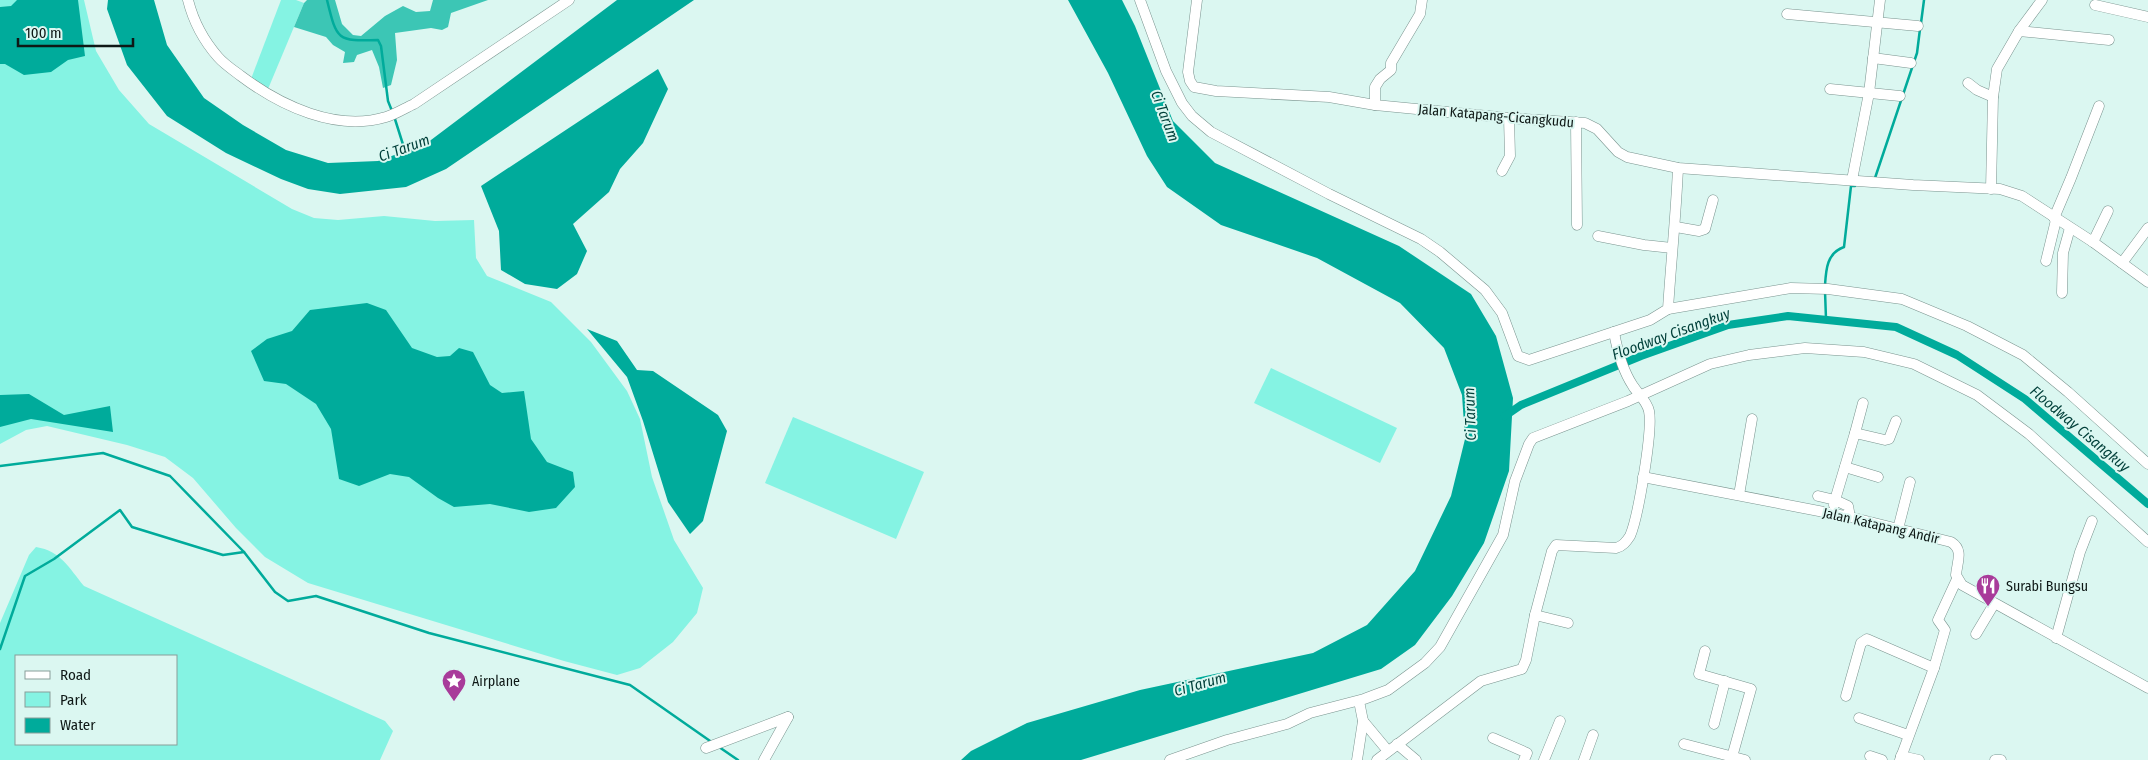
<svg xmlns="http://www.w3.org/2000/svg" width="2148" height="760" font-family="'Fira Sans Condensed',sans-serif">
<rect width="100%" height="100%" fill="#dbf7f1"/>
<g fill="#85f3e3" fill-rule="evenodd">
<polygon points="0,0 84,0 96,51 119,90 149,124 292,209 314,218 338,220 384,216 435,221 474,220 476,258 487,276 551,302 591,342 627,391 640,419 652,477 674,540 703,588 697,613 673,642 640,668 617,675 564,661 308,583 265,557 236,528 193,478 165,457 127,445 47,426 26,430 0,444"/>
<polygon points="281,0 296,0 304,3 268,89 251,79"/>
<polygon points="1271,368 1397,428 1380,463 1254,403"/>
<polygon points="793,417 924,472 896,539 765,483"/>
<path d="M 36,547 C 61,551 69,568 84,586 L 385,721 L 393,731 L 380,760 L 0,760 L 0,623 L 29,555 ZM 16,656 L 176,656 L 176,744 L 16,744 Z"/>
</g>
<polygon fill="#3cc6b5" points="307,0 335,0 342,24 353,35 361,36 385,16 403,6 416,12 430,11 433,0 488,0 451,13 448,27 442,30 431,28 395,33 397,60 391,85 383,88 379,67 372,50 357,55 354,62 343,63 345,52 333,45 326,37 294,27 304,3"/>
<g fill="#00ab9b">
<polygon points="17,0 78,0 85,56 68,60 51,72 24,75 5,64 0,64 0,7 11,6"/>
<polygon points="108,0 154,0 167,45 204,98 243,125 286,150 328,163 378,161 427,143 617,0 694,0 446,169 406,187 340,194 308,189 281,179 226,153 167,116 127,65 107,9"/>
<polygon points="1068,0 1122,0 1135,26 1173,121 1215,163 1399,246 1471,294 1496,336 1513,398 1509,471 1484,543 1452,596 1415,645 1381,669 1081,760 961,760 971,751 1027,723 1140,690 1313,653 1367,625 1415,571 1451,496 1465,439 1462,395 1444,348 1400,303 1317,258 1221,225 1167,187 1147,156 1108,73"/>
<polygon points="658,69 668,89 643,143 620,169 609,192 573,224 587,251 577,274 557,289 525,284 501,270 499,231 481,186"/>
<polygon points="367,303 386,310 412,348 437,357 450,356 459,348 473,352 490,385 502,393 524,391 531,439 547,462 573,472 575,487 556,508 529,512 490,504 454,507 438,498 409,477 390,474 359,486 339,479 331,429 316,404 286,384 264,381 251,351 267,339 292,331 310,310"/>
<polygon points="587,329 617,341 637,370 653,371 718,415 727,431 703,521 690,534 668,502 643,421 627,377"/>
<polygon points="29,394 64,415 110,406 113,432 31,419 0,427 0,395"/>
</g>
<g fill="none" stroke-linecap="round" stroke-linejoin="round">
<g stroke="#00ab9b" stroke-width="2.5">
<path d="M 327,0 C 337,41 337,41 378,40 L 381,46 L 388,101 L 392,111"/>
<polyline points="1921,23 1924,0"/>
<polyline points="394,116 406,154"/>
<polyline points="1875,178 1917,53 1920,29"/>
<path d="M 1825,285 C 1826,269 1827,253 1844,247 L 1851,186 L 1855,186"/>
<polyline points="1825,291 1826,319"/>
<polyline points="0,466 103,453 170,476 244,552 275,592 288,601 316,596 429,633 630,685 713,743"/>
<polyline points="0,649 25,576 54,559 120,510 132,527 223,555 244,552"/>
<polyline points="719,747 738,760"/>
</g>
<polyline stroke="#00ab9b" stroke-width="8" points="1505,416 1521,405 1641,356 1728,325 1788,316 1896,327 1957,355 2025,399 2148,504"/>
<defs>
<g id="minor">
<path d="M 188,0 C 193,20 204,41 218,57 C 224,64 233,70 241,76 C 281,106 336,132 386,117 C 396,114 405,108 414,104 L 569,0"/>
<path d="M 1140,0 L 1166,71 L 1182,103 L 1192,116 L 1211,132 L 1329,194 L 1421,239 L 1440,252 L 1485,290 L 1502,313 L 1518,356 L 1529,360 L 1650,320 L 1668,309 C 1671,262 1676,215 1678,168"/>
<polyline points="1197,0 1188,72 1190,81 1194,87 1216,91 1329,97 1375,105 1509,118 1585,123 1597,129 1618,152 1627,157 1678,168 1913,185 2000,189 2022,196 2093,242 2148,282"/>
<polyline points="2095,5 2148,17"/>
<polyline points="1787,14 1918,26"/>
<polyline points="2019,31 2109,40"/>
<polyline points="1873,58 1911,63"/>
<polyline points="1968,83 1977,90 1993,97"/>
<polyline points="1830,89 1900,96"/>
<polyline points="1375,105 1375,87 1380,79 1391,70 1391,63 1420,14 1422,0"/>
<polyline points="1576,122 1577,225"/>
<polyline points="1502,171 1510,156 1509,118"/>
<polyline points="1852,180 1869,93 1880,0"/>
<polyline points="1991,189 1993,97 1997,69 2019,31 2042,0"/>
<polyline points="2054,218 2071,178 2099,106"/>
<polyline points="1676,227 1699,231 1705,229 1713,200"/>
<polyline points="1598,236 1644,245 1672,248"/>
<polyline points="2093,242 2108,211"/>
<polyline points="2046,261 2056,220"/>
<polyline points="2122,263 2148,228"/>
<polyline points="2062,293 2063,253 2070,228"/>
<polyline points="1668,309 1791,288 1828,289 1902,299 1967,326 2023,355 2068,392 2148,464"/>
<polyline points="1855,433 1863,403"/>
<polyline points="1845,467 1878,477"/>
<path d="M 1643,477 L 1850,517 L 1951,542 C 1964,550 1957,562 1956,575 L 1962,585 L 2148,688"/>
<polyline points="1739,495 1752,419"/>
<polyline points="1818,496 1835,500 1834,505"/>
<polyline points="1850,517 1848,506 1835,500 1855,433 1885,440 1889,439 1896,421"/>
<polyline points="1898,529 1910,482"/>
<polyline points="1535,615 1568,623"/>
<polyline points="1976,634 1994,604"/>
<polyline points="2056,638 2080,552 2092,521"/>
<polyline points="1705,651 1699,674 1751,689 1732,757"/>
<polyline points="1846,696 1861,643 1867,639 1934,668"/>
<polyline points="1859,718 1908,735"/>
<polyline points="1363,721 1388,751"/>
<polyline points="1714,724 1725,681"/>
<polyline points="1493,738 1527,753 1524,760"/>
<polyline points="1397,744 1416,760"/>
<polyline points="1684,744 1745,760"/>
<polyline points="706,748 788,717"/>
<polyline points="1870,756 1882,760"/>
<polyline points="1901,756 1919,760"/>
<polyline points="764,760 788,717"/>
<polyline points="1170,760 1227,740 1287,724 1310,713 1364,699 1388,690 1425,663 1440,647 1503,535 1515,481 1529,444 1533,438 1628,401 1710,364 1749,355 1805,348 1864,352 1914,364 1977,395 2029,434 2148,542"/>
<polyline points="1357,760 1363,721 1359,701"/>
<path d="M 1377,760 L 1481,681 L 1522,669 L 1526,660 L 1535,615 L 1552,551 L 1556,545 L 1616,548 C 1623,546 1626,542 1630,536 C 1638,518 1653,430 1649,411 C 1647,401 1638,394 1633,386 C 1623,371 1617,349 1614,332"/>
<polyline points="1544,760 1560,721"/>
<polyline points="1584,760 1593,735"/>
<polyline points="1900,760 1934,668 1945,630 1938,620 1957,579"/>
<polyline points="1995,760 2001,760"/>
</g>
</defs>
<use href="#minor" stroke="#7a948f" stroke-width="11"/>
<use href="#minor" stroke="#fff" stroke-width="10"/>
</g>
<defs>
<symbol id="restaurant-pin" viewBox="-11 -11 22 30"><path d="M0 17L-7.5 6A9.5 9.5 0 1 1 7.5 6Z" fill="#a83b9a" stroke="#dbf7f1"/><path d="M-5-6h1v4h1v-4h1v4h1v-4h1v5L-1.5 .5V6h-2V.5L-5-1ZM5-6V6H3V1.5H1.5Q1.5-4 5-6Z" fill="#fff"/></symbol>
<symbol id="sight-pin" viewBox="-11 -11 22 30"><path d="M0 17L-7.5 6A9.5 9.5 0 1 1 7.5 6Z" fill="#a83b9a" stroke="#dbf7f1"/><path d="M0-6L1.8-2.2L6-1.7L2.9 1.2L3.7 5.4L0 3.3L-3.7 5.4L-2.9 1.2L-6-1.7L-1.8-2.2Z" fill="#fff"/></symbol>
</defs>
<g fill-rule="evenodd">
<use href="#restaurant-pin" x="1974" y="572" width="28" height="38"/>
<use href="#sight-pin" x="440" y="667" width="28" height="38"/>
</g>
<g text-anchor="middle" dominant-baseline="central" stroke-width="4" stroke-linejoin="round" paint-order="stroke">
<g font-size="14" fill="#0e1816" stroke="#dbf7f1">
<text transform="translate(1496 116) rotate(5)">Jalan Katapang-Cicangkudu</text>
<text transform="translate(1881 526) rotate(13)">Jalan Katapang Andir</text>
</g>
<g font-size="14" fill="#0e1816" stroke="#dbf7f1" text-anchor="start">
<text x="2006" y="586">Surabi Bungsu</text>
<text x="472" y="681">Airplane</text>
</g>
<g font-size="15" font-style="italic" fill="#003f39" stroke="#dbf7f1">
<text transform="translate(1165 116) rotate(69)">Ci Tarum</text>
<text transform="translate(404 148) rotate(-20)">Ci Tarum</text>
<text transform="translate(1671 334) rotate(-20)">Floodway Cisangkuy</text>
<text transform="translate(1470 414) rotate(-92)">Ci Tarum</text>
<text transform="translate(2080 429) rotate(40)">Floodway Cisangkuy</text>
<text transform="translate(1200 684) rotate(-16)">Ci Tarum</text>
</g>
</g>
<rect x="15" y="655" width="162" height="90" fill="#dbf7f1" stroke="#899e99"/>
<rect x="25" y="671" width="25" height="8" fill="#ffffff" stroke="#899e99"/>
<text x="60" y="680" font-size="15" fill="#0e1816">Road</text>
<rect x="25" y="692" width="25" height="15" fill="#85f3e3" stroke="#899e99"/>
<text x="60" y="705" font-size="15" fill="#0e1816">Park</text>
<rect x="25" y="718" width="25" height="15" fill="#00ab9b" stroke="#899e99"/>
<text x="60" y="730" font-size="15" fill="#0e1816">Water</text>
<path d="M18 38v8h115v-8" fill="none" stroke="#0e1816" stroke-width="2.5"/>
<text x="25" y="38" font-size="15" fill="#0e1816" stroke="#dbf7f1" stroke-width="4" paint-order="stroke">100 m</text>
</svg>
